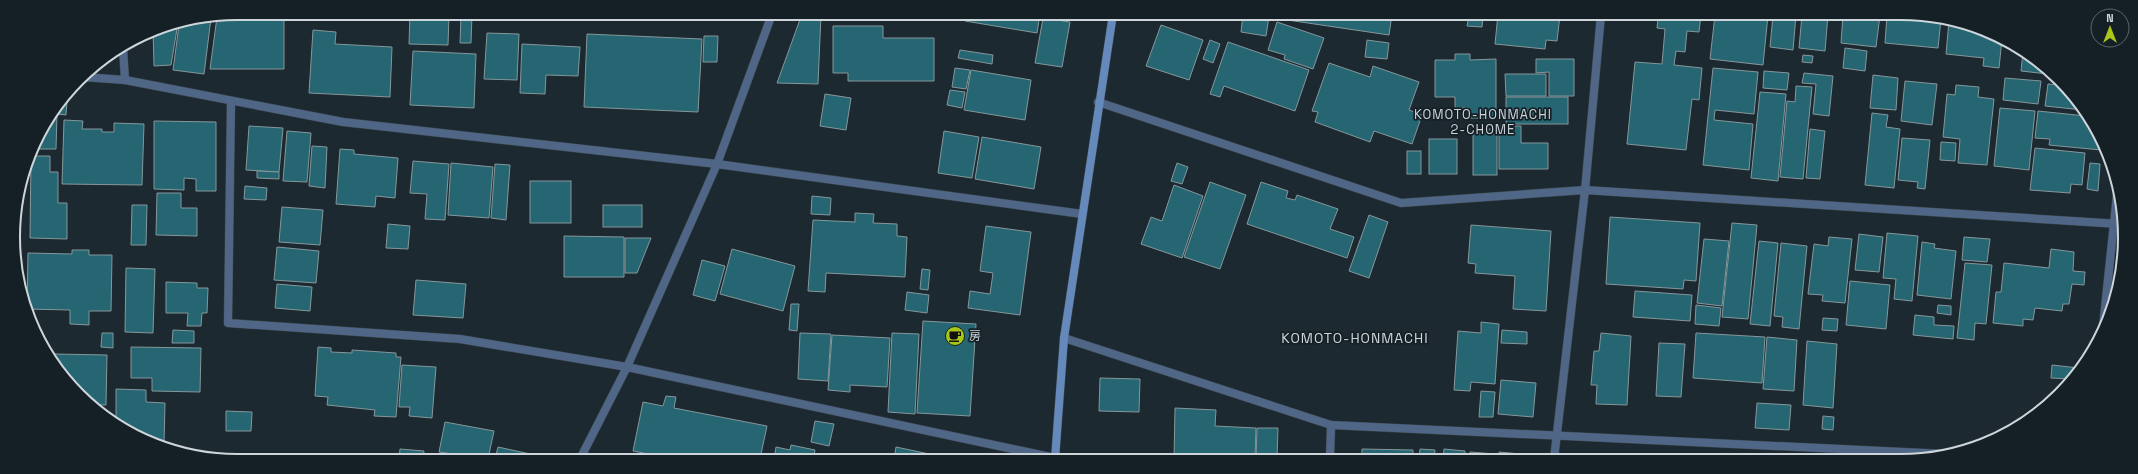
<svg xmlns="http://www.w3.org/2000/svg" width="2138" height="474" font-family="'Space Grotesk','Noto Sans JP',sans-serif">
<rect width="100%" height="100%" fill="#1d2930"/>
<g fill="#256672" stroke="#85979b">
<polygon points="254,13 284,13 284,69 210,69 217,17 254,16"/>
<polygon points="410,14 449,15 448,45 409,44"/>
<polygon points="802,14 821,14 818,84 777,83"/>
<polygon points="966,14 1040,14 1037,33 965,21"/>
<polygon points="1243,14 1269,16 1266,36 1241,32"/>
<polygon points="1275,14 1392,14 1389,35 1274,18"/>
<polygon points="1400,14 1427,14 1427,18"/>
<polygon points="1430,14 1460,14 1460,19"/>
<polygon points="1498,14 1560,15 1557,41 1546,40 1545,49 1495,44"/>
<polygon points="461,15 472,15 471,43 460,43"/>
<polygon points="1469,15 1483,17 1482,27 1467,26"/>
<polygon points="1648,15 1701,15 1699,32 1687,31 1685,52 1676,51 1674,65 1702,68 1699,100 1692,99 1686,150 1627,144 1635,62 1662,64 1665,29 1657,28 1658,18 1648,17"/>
<polygon points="1715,15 1768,15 1763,65 1710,59"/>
<polygon points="1773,15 1796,15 1793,50 1770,47"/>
<polygon points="1802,15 1828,15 1825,51 1799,48"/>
<polygon points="1843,15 1880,15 1876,47 1841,43"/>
<polygon points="1887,15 1930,15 1941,19 1938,48 1885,43"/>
<polygon points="211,18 204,74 173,70 179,25"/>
<polygon points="1043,18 1070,22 1062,67 1035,63"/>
<polygon points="1949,21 2002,39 1999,68 1983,66 1984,58 1946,54"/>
<polygon points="1277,22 1324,38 1313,69 1284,59 1285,55 1268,50"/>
<polygon points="1161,25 1203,40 1189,80 1146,66"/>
<polygon points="833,26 883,26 883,38 934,38 934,81 848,81 848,73 833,73"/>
<polygon points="177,29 171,65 154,66 153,30"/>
<polygon points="313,30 336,32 335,44 392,47 390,97 309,93"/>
<polygon points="487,33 519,34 517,80 484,79"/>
<polygon points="587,34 702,39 698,112 584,107"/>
<polygon points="704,36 718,36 717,62 703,62"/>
<polygon points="1210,40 1220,44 1213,63 1203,59"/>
<polygon points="1367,40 1389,43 1387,59 1365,57"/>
<polygon points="1228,42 1309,70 1295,111 1224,86 1220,97 1210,94"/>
<polygon points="522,44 580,47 578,76 546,75 545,94 520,93"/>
<polygon points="1845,48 1867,51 1865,71 1843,68"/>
<polygon points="960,50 993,55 992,64 958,58"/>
<polygon points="413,51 476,54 474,108 410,105"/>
<polygon points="2023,52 2048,74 2021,71"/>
<polygon points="1455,54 1470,54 1470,60 1496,59 1496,118 1468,118 1468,108 1455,108 1455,97 1435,97 1435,60 1455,60"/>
<polygon points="1803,55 1813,56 1812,63 1802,62"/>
<polygon points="1536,59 1574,59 1574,96 1549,96 1549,72 1536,73"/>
<polygon points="1329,63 1370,77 1373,66 1419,82 1409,110 1422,115 1412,144 1374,131 1370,142 1315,122 1318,112 1312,111"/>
<polygon points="955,68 970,70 966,89 952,87"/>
<polygon points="1713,68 1758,72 1754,114 1715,110 1714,120 1753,124 1749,170 1703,165"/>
<polygon points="971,70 1031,80 1025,120 964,110"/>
<polygon points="1764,71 1789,73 1787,90 1763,88"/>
<polygon points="1804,73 1833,76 1829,116 1813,114 1816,84 1802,83"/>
<polygon points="1505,74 1546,74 1546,96 1506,96"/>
<polygon points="1873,75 1898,78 1896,110 1870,108"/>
<polygon points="2005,78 2041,81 2038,104 2003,100"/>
<polygon points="1905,81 1937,84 1932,125 1901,121"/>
<polygon points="2048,84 2061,85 2079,101 2083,110 2045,106"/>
<polygon points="1956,85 1979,87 1978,97 1994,99 1987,165 1958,163 1960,139 1943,137 1947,94 1955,95"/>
<polygon points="1796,86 1812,87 1803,179 1780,177 1787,101 1795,102"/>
<polygon points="950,90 965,92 962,108 947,105"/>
<polygon points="1760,92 1786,94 1778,181 1751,178"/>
<polygon points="825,94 851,98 846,130 820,126"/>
<rect x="1506" y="97" width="62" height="27"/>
<polygon points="64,102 67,102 66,115 57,114 56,149 33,149 36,138"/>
<polygon points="2000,108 2035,111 2029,170 1994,166"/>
<polygon points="2038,111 2086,116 2101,146 2101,150 2049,145 2050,139 2035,138"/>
<polygon points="1872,113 1888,115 1886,127 1900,129 1894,188 1865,185"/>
<polygon points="64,120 83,121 82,129 102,129 102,132 114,132 114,123 144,124 142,185 62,184"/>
<polygon points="154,121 216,122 216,191 196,191 196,179 184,178 184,190 154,189"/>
<polygon points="249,126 283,128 279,172 246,170"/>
<polygon points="1499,126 1521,126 1521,143 1548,143 1548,169 1499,169"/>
<rect x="1473" y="129" width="24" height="46"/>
<polygon points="1810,129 1825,131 1820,179 1806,178"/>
<polygon points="287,131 311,133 307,182 283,181"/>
<polygon points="944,131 979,137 972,178 938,173"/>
<polygon points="982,137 1041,147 1034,189 975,179"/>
<polygon points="1902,138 1930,140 1925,189 1917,188 1918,182 1898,180"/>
<rect x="1429" y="139" width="28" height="35"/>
<polygon points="1941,142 1956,143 1955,161 1940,160"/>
<polygon points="312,146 327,147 325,188 309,186"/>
<polygon points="2035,148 2085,153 2082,185 2071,184 2070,193 2030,190"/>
<polygon points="340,149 354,150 354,154 398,158 395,198 376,196 375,207 336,204"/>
<rect x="1407" y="151" width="14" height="23"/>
<polygon points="31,156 50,156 50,172 58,172 58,203 67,203 67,239 30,238"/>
<polygon points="413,161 449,164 445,220 425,219 427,194 410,193"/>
<polygon points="451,163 493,167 489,218 448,215"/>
<polygon points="1177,163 1188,167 1182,184 1171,181"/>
<polygon points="2090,163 2100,164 2098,191 2087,189"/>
<polygon points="495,164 510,165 506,220 491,218"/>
<polygon points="257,171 279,172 279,179 257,178"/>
<rect x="530" y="181" width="41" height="42"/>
<polygon points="1210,182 1246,195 1220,269 1184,257"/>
<polygon points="1261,182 1288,191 1286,198 1295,200 1297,195 1338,209 1330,229 1354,237 1347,258 1247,224"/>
<polygon points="1174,185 1203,196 1182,258 1141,244 1151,217 1162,221"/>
<polygon points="245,186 267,188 266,200 244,199"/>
<polygon points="157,193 181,193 181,208 197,208 197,236 156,235"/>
<polygon points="812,196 831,198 830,215 811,214"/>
<polygon points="132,205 147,205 146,245 131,245"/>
<rect x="603" y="205" width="39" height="22"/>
<polygon points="282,207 323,210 320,245 279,242"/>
<polygon points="855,213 874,214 873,223 897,224 897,236 907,237 905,277 826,273 825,292 808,291 813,220 855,222"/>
<polygon points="1369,215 1388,222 1369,278 1349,271"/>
<polygon points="1610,217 1700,223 1696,281 1684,280 1683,289 1606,284"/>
<polygon points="1732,223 1757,225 1748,319 1722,317"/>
<polygon points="388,224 410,226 408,249 386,248"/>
<polygon points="1471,225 1551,231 1546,311 1513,309 1515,276 1475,273 1476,264 1468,263"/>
<polygon points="986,226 1031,232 1020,315 968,308 970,291 990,294 993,273 980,271"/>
<polygon points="1887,233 1918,236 1912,301 1894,299 1896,279 1883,278"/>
<polygon points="1859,234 1883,237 1879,272 1855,270"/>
<polygon points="564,236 624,237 624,277 564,277"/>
<polygon points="1829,237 1852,239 1845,303 1822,301 1823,295 1808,294 1814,244 1828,246"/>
<polygon points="1964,237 1990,239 1987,262 1962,260"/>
<polygon points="625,238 651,238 637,273 625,273"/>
<polygon points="1704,239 1729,241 1722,306 1697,303"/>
<polygon points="1759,241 1778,243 1770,326 1750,324"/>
<polygon points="1922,242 1935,244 1934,248 1956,251 1951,299 1917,295"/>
<polygon points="1781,243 1807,246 1799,329 1782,327 1783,317 1774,316"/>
<polygon points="277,247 319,251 316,283 274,280"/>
<polygon points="732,249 795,266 783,311 720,294"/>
<polygon points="2051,249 2074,252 2073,271 2085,272 2084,285 2072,284 2069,304 2063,304 2062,311 2035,308 2033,320 2023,319 2023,326 1993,323 1996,292 2001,292 2004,263 2049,268"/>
<polygon points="72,250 89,250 89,255 112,255 111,311 89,311 89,325 70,324 70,310 27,309 28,253 72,254"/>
<polygon points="702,260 725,266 715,301 693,295"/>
<polygon points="1965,263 1992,265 1986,324 1975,323 1974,340 1957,338"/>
<polygon points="126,268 155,269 153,333 125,332"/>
<polygon points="922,269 930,270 928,290 920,289"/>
<polygon points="416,280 466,284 463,318 413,315"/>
<polygon points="1850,281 1890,285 1886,329 1846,325"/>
<polygon points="166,282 197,283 197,288 208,288 207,313 202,313 201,326 187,326 188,313 166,313"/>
<polygon points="277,284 312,287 310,311 275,308"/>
<polygon points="1635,291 1692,295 1690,321 1633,317"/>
<polygon points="907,292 929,295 927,313 905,310"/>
<polygon points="791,304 799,304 797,331 789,330"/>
<polygon points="1696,305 1721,308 1719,326 1695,324"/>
<polygon points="1938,305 1951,306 1951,315 1937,313"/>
<polygon points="1915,315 1934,317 1934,325 1954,326 1953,339 1913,335"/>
<polygon points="1823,318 1838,319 1837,331 1822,330"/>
<polygon points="923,321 976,324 970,416 917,413"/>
<polygon points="1481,322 1499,324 1495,384 1471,382 1470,391 1454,390 1458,331 1481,333"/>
<polygon points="173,330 194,331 194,343 172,343"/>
<polygon points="1502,330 1527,332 1527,344 1501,343"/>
<polygon points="102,333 113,333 113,348 101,347"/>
<polygon points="800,333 831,334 828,381 798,379"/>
<polygon points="892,333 919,334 915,414 888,412"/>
<polygon points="1601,333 1631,336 1627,405 1596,404 1597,385 1591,385 1594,351 1599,351"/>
<polygon points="1696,333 1765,337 1762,383 1693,378"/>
<polygon points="832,335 890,338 887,387 850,385 850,392 828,390"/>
<polygon points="1767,337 1797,340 1794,391 1763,389"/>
<polygon points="1807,341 1837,344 1833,408 1803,405"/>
<polygon points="1659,343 1685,344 1681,397 1656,396"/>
<polygon points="131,347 201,348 200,392 152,391 152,378 131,378"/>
<polygon points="318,347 331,348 331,352 352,353 352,350 396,353 396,357 401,357 396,417 374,416 375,410 327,405 328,397 315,396"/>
<polygon points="55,354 107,355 106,405 96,405 59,374 55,364"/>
<polygon points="402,365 436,367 432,418 409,416 410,407 399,407"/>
<polygon points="2052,365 2079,368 2071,379 2051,378"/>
<polygon points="1100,378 1140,379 1139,412 1099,411"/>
<polygon points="1501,380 1536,383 1533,417 1498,414"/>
<polygon points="116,389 146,390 146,402 165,403 164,444 125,431 124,427 116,423"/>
<polygon points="1481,391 1495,392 1493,417 1479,417"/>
<polygon points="666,396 676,397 674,408 767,426 760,459 674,459 633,451 643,402 663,406"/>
<polygon points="1757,403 1791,405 1789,430 1755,428"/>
<polygon points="1175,408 1216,410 1215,426 1256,428 1255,459 1174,459"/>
<polygon points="226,411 252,412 251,431 226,431"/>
<polygon points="1823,416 1834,417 1833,430 1822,429"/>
<polygon points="815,421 834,424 829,446 811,442"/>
<polygon points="445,422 494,431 488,459 439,452"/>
<polygon points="1257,428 1278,428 1277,459 1256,459"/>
<polygon points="791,445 815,450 814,455 825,457 824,459 774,459 776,447 790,450"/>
<polygon points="498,447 544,457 544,459 495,459"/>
<polygon points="896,447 953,459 894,459"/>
<polygon points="400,449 424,451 423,459 399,459"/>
<polygon points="1362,449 1413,450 1413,459 1362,459"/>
<polygon points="1420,449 1435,450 1434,459 1419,459"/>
<polygon points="1444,449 1465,451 1465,459 1443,459"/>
<polygon points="1470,452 1495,454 1494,459 1470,459"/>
<polygon points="1499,452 1531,455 1531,459 1499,459"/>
<polygon points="196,455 213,456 213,459 208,459"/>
<polygon points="227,457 243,458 243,459 226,459"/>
</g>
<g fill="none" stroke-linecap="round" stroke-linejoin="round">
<defs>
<g id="street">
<polyline points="123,48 125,80"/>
<polyline points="83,77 125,80 343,122 717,164 1082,214"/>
<polyline points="231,101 228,323 460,339 627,367 1055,458"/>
<polyline points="1098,102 1401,203 1585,190 2120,224"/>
<polyline points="2102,336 2118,185"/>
<polyline points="1064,338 1331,425 1945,454"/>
<polyline points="580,459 627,367 717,164 772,14"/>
<polyline points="1330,459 1331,425"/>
<polyline points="1554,459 1585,190 1601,15"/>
</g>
<polyline id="secondary" points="1055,459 1064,338 1113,14"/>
</defs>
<use href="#street" stroke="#39454b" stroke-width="9"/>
<use href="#secondary" stroke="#39454b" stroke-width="9"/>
<use href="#street" stroke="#506686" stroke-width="8"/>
<use href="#secondary" stroke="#6689bc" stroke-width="8"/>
</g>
<defs>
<symbol id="cafe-disc" viewBox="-11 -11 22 22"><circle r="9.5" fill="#aac718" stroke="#142026"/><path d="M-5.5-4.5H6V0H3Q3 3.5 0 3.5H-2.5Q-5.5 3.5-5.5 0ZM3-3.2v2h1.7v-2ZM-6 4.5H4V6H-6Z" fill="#111"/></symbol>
</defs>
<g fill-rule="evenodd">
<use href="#cafe-disc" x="944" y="325" width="22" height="22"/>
</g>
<g text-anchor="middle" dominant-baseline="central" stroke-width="3.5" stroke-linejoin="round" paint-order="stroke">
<g font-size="12" fill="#cdd5da" stroke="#142026" text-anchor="start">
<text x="969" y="336">房</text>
</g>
<g font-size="13" letter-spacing="1" fill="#cdd5da" stroke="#142026">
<text x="1483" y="114">KOMOTO-HONMACHI<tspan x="1483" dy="15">2-CHOME</tspan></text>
</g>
<g font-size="14" letter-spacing="1" fill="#cdd5da" stroke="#142026">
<text x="1355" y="338">KOMOTO-HONMACHI</text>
</g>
</g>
<path d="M0 0H2138V474H0ZM237 20H1901A217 217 0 0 1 2118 237V237A217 217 0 0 1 1901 454H237A217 217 0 0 1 20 237V237A217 217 0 0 1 237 20Z" fill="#142026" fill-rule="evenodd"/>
<path fill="none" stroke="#cdd5da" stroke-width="2" d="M237 20H1901A217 217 0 0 1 2118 237V237A217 217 0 0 1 1901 454H237A217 217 0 0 1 20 237V237A217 217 0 0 1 237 20Z"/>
<g transform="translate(2110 28)"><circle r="19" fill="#142026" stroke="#5e686e"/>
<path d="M0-3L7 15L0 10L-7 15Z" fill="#aac718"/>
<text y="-6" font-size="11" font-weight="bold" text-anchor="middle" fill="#cdd5da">N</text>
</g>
</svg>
